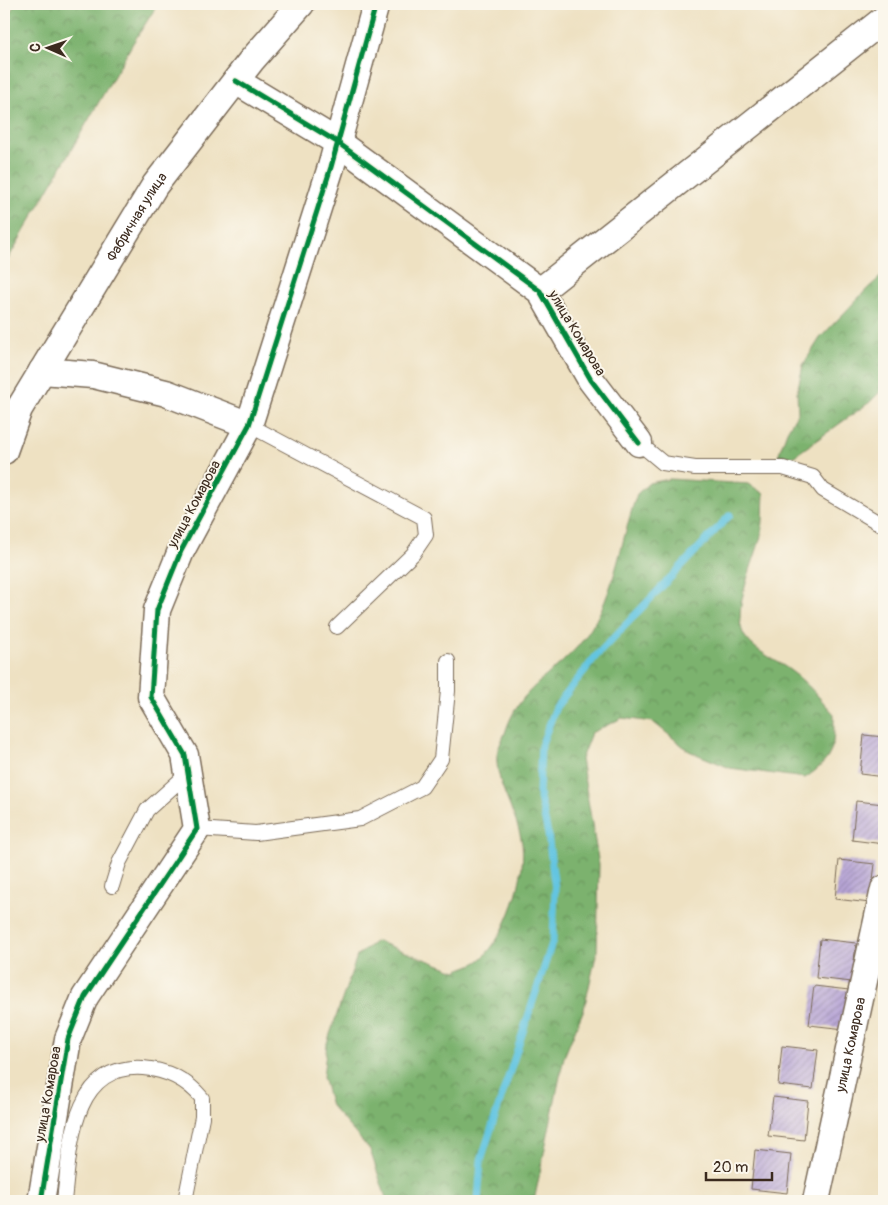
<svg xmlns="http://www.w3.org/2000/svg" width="888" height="1205" font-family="Pangolin,sans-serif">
<defs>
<pattern id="forest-crowns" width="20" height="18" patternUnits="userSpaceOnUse" patternTransform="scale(1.25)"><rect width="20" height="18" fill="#7cb26e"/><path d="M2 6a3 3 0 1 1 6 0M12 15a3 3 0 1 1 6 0" fill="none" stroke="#67915a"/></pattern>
<pattern id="building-hatch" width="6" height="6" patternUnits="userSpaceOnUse" patternTransform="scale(1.25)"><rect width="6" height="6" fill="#b7a5d6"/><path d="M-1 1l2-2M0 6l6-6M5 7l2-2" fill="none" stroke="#9687ad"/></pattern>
</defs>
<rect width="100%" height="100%" fill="#fbf7ec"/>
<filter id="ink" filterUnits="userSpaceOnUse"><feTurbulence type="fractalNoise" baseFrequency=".02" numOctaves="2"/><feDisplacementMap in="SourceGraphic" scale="10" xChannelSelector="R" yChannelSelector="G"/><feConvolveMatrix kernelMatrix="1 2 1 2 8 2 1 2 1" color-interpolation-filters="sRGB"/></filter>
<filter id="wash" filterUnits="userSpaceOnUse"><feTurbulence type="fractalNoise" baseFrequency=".0096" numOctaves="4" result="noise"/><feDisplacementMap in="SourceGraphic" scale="20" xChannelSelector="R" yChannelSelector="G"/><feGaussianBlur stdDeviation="1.12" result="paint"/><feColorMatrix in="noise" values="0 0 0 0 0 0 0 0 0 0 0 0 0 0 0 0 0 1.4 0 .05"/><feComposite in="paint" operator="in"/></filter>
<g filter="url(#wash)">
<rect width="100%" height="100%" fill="#eee1c2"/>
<g fill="url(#forest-crowns)" stroke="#5c6e46">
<polygon points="15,4 158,4 133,43 4,266 4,22"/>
<polygon points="884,274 884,388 870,402 793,457 778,456 787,431 798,412 797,392 803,365 820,338 868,288"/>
<path d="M 670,479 L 749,484 L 764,494 C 763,508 764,523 761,536 C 755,560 732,609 743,633 C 751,650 777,660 791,671 C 808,683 820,699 834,714 C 834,748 835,758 805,778 L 730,768 L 689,751 L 653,722 L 622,718 L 591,733 L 581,759 L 599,865 L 597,951 L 584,1009 L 564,1057 L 534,1201 L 387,1201 L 370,1150 L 331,1106 L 323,1077 L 327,1043 L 357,956 L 376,941 L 456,971 C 464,967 474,965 480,960 C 507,937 529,872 521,838 C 515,811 495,782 497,755 C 498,748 502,740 505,733 C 519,688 550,678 579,645 C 615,603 619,544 637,494 L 649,483 Z"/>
</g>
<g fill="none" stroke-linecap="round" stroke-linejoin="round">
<polyline stroke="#63c5e1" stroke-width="7" points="478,1201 481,1160 553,940 555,889 548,834 539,793 541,746 556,707 596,656 730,515"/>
</g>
<g id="blocks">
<g fill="url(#building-hatch)">
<polygon points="864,735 884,737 884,777 860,774"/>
<polygon points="856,801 884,804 884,844 852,840"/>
<polygon points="839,860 875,864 870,903 835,899"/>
<polygon points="820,939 856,943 852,982 816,978"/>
<polygon points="814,986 849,990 845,1029 809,1025"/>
<polygon points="782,1046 818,1050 813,1089 778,1085"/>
<polygon points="773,1097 808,1101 804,1140 768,1136"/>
<polygon points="755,1150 791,1154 787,1193 751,1189"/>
</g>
</g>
</g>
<g filter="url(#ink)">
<use href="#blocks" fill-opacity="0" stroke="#7a6a57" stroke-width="1"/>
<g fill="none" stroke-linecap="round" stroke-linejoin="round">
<defs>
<g id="lane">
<polyline points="249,425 424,518 426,535 413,554 337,627"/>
<polyline points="639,443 663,463 695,468 783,468 813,477 823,490 884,526"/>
<polyline points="197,829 256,833 360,819 422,787 441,759 448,691 448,661"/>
<polyline points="112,886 119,863 147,810 186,775"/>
<path d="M 64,1201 C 70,1150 71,1063 143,1068 C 167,1070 187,1080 202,1098 L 202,1117 L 185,1201"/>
</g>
<g id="street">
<polyline points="236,81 337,142 540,291 591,380 639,443"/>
<polyline points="540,291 884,19"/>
<polyline points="42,371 93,375 166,393 249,425"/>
<path id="s1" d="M 4,451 L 19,409 L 155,185 L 251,61 L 301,4"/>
<polyline points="41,1201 68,1039 85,997 197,829 185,755 151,697 157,610 181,551 249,425 331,167 376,4"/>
<path id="s2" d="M 816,1201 L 884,889"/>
</g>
</defs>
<use href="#lane" stroke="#7a6a57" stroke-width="16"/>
<use href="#street" stroke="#7a6a57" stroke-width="29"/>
<use href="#lane" stroke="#fff" stroke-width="14"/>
<use href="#street" stroke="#fff" stroke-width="26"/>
<defs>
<g id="cycleway">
<polyline points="236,81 337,142 540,291 591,380 639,443"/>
<polyline points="41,1201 68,1039 85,997 197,829 185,755 151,697 157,610 181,551 249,425 331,167 376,4"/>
</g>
</defs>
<use href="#cycleway" stroke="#fbf7ec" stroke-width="8"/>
<use href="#cycleway" stroke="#00873e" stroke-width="5"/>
</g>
</g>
<g text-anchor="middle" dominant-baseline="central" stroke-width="4" stroke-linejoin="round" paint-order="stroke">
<g font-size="14" fill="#3b2a1e" stroke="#fbf7ec">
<text stroke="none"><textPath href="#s1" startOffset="270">Фабричная улица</textPath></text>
<text transform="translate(577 333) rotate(59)">улица Комарова</text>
<text transform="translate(194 504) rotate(-62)">улица Комарова</text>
<text stroke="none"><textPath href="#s2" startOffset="160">улица Комарова</textPath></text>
<text transform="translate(48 1094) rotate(-80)">улица Комарова</text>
</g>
</g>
<rect width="888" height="1205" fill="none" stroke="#fbf7ec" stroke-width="20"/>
<g transform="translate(48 48) rotate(272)" stroke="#fbf7ec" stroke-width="4" paint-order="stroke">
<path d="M0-4L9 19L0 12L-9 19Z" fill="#3b2a1e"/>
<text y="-8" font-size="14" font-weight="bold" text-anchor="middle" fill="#3b2a1e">С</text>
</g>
<path d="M706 1172v8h66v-8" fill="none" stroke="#3b2a1e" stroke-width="2.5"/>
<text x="713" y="1172" font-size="15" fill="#3b2a1e" stroke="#fbf7ec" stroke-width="4" paint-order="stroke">20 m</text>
</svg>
